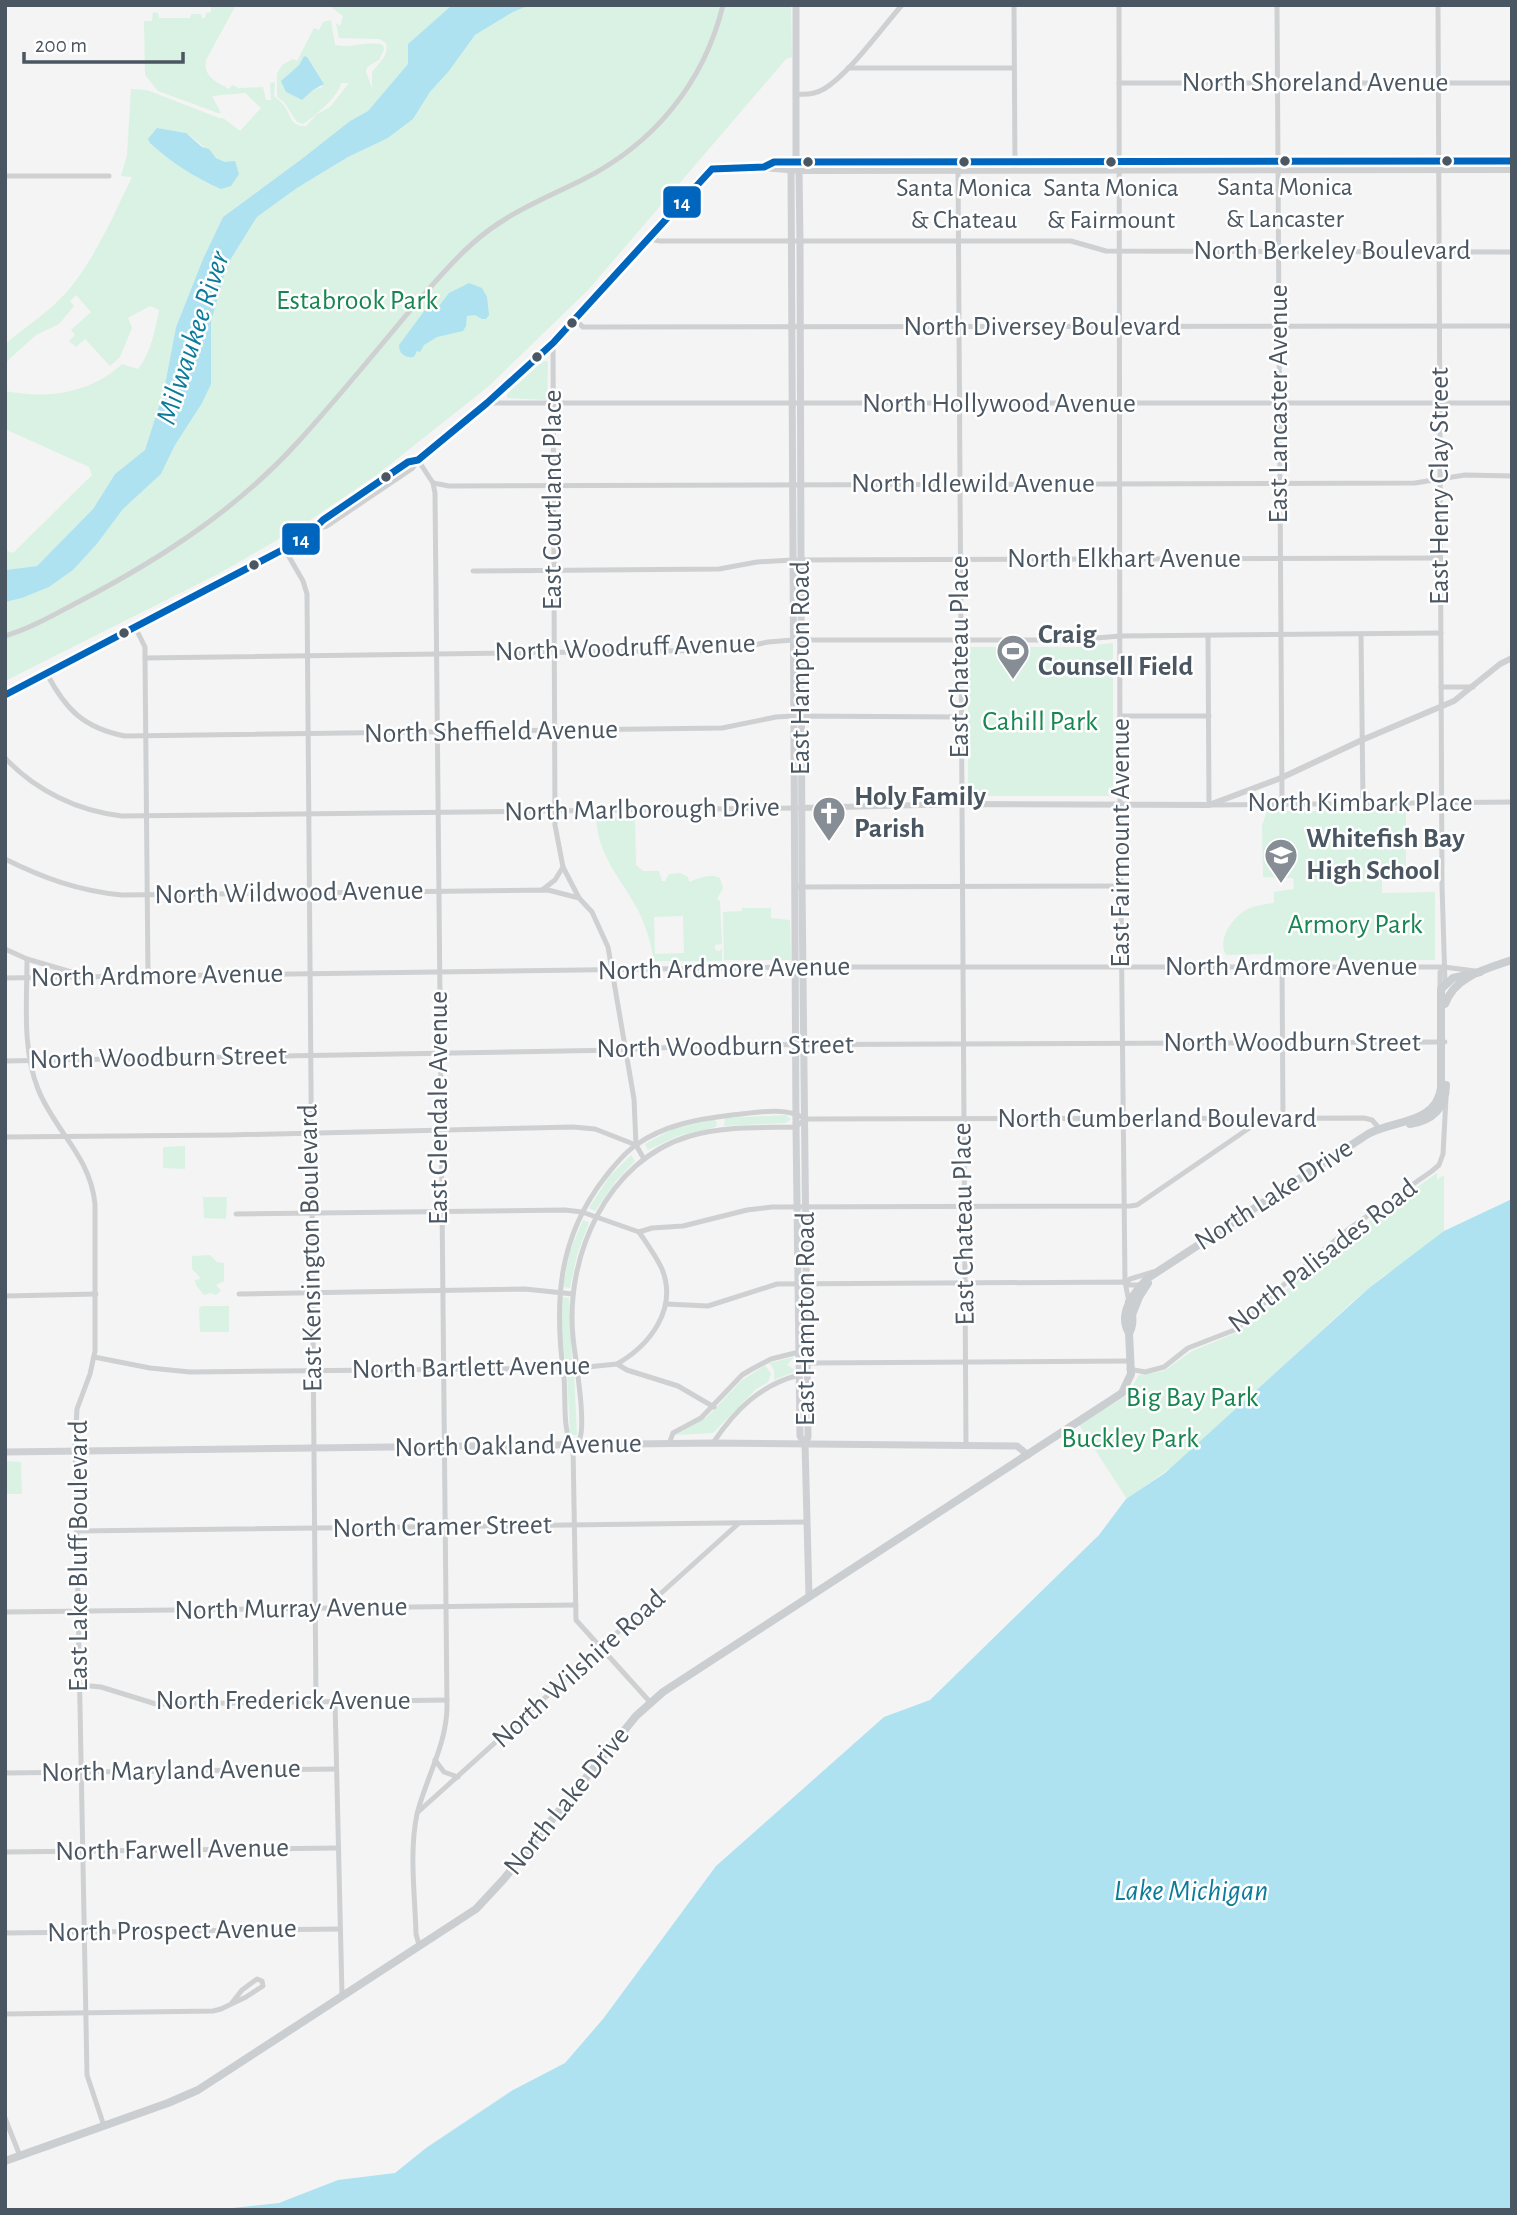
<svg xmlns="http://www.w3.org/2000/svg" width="1517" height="2215" font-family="'Alegreya Sans',sans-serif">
<rect width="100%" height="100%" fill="#f4f4f4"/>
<g fill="#d9f2e3" fill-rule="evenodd">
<path d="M 211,5 L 236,5 L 206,60 C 203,77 216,81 229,89 L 232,85 L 239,88 L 263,87 L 266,100 L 271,100 L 270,83 L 275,82 L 274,96 C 277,99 280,101 283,104 C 291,113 289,127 306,126 L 317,114 L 330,107 L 349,83 L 341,83 C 340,95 313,118 303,124 L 297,122 L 284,102 L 277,97 L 277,74 L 282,65 L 293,59 L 297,61 L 314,28 L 319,30 L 323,22 L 331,20 L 335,45 C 350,49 367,40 383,45 L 384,50 L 379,60 L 367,67 L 366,72 L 372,88 L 372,72 C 379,62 389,57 386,43 L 380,39 L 339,38 L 336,23 L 340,26 L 343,16 L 328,5 L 452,5 L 408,44 L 409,64 L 368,111 L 350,121 L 303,158 L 223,217 L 203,259 L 176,327 L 164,390 L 145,450 L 115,474 L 93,509 L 37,566 L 5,570 L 5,550 L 13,553 L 92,475 L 89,467 L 5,429 L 5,391 C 48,399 89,394 122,364 L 138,369 C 151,353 155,330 159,310 L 150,306 L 128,318 L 132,328 L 120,357 L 110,366 L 85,339 L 76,347 L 69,341 L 75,335 L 71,330 L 91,312 L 76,295 L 70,301 L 74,306 L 59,324 L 36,335 L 5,363 L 5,344 C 27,326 53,309 71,287 C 97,254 114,214 132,177 L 121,176 L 127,155 L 131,89 L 147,90 L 219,118 L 223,118 L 240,131 L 261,108 L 245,93 L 212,96 L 221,113 L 218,113 L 158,91 L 145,75 L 144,21 L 152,21 L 153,12 L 158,13 L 159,18 L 190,18 L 191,14 L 201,14 L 202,18 L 205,18 L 206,13 L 211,12 ZM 304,56 L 307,57 L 323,82 L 322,87 L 313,90 L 302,100 L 286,92 L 283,79 L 299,65 ZM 157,128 C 166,131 179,130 187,134 C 201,142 210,156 225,162 L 202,180 Z"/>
<polygon points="530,5 791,5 792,57 786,59 589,289 489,386 378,474 300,527 218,574 5,681 5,602 22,598 49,587 73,570 96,545 123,509 161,474 175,445 211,348 211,322 227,265 257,217 297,188 348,157 388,138 413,119 430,92 449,71 475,35 513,12"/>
<polygon points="543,361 547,361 548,363 547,400 507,398 507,394"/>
<polygon points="1113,643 1113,796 968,796 968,647 1077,647"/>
<path d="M 1267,811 L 1406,811 L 1406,878 L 1382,878 L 1382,893 L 1435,892 L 1435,960 L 1274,961 L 1273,951 L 1270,954 L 1226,955 C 1216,938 1235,914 1250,908 C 1258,905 1266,904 1274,903 L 1274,892 L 1294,889 L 1293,878 L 1263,877 L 1262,826 Z"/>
<path d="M 596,817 L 635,817 L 636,865 L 643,871 L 659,871 L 662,881 L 665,881 L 669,874 L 680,873 L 688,877 L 689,882 C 698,879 710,873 720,878 L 723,888 L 717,899 L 720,901 L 722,944 L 715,945 L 715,950 L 720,951 L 722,947 L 722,961 L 654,961 C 651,943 646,926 638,910 C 620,876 598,857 596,817 ZM 683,916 L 684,953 L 655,954 L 654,917 Z"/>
<polygon points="742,908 771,908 771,918 790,920 791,960 724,960 723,912 742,911"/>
<polygon points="786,1115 791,1119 786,1123 724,1126 725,1118"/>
<polygon points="714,1119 717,1122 716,1127 678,1136 648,1150 645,1144 673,1129"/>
<polygon points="185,1146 185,1169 163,1168 163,1147"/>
<polygon points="631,1155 635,1161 616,1181 595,1211 589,1208 609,1177"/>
<polygon points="1437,1173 1437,1180 1444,1175 1444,1231 1425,1249 1382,1277 1350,1304 1184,1458 1127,1499 1079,1425 1126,1396 1139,1375 1164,1371 1192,1351 1241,1331 1332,1248"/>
<polygon points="203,1197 227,1197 226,1219 204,1218"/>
<polygon points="583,1220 589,1222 577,1255 570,1288 563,1287 570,1251"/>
<polygon points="210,1255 217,1262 224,1263 224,1281 216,1285 221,1291 216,1295 211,1293 204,1295 196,1285 195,1280 200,1279 199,1276 192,1269 192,1256"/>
<polygon points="562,1297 569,1298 572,1361 565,1360 561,1326"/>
<polygon points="202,1306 229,1306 229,1332 200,1332 199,1308"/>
<polygon points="794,1357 787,1365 794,1369 794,1372 774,1380 774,1370 769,1363"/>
<polygon points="765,1365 771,1374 768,1382 755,1390 713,1433 676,1435 707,1417 741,1381"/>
<polygon points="567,1373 574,1374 577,1435 570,1435"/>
<polygon points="5,1461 21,1462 22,1494 5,1494"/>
</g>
<g fill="#aee2f0">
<polygon points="452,5 530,5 513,12 475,35 449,71 430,92 413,119 388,138 348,157 297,188 257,217 227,265 211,322 211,384 202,403 175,445 161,474 123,509 96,545 73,570 49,587 22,598 5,602 5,570 37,566 93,509 115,474 145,450 164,390 176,327 203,259 223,217 303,158 350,121 368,111 408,64 408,44"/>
<polygon points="304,56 307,57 324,84 313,90 302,100 286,92 281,81 299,65"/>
<path d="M 157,128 L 186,133 L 202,147 L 209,149 L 216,158 L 225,162 L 235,161 L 239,174 L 231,186 L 221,189 C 194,177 172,163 150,143 L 148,139 Z"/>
<path d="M 469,283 L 482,288 L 487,297 L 489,315 L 486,319 L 482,319 L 475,315 L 467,316 L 466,326 L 463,331 L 437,337 L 424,345 L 420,352 L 417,351 L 414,357 C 405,358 399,354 399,345 L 425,310 L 439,306 L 449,293 Z"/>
<polygon points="1512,1199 1512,2210 213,2210 279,2203 338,2180 395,2173 426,2148 513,2090 565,2063 603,2019 716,1866 884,1717 930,1700 1099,1535 1126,1499 1165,1473 1369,1288 1444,1231"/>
</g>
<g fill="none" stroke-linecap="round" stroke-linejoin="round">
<g stroke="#ced0d2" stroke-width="5">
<polyline points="1014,5 1015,170"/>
<polyline points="1119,5 1120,810 1125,1282 1129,1302"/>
<polyline points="1277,5 1282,802"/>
<polyline points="1438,5 1442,885 1445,983"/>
<polyline points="848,68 1014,68"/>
<polyline points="1119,83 1512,83"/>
<path d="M 797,94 C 806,95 815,94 824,89 C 849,74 881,29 902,5"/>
<polyline points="958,163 966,1445"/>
<polyline points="5,176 109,176"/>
<polyline points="649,239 660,241 1071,241 1106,251 1512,252"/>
<polyline points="575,320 583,327 1512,326"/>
<polyline points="553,343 555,825 563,867 579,898 592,912 608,947 634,1099 636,1145"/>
<polyline points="487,403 1512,403"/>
<path d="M 418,460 L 433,483 L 435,493 L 447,1708 C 446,1746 426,1778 417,1814 C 409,1852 415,1895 416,1934 L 419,1945"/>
<polyline points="433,483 449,486 1415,483 1465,475 1512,476"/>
<polyline points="284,548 303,581 307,594 316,1702"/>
<polyline points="473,571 719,569 757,562 793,560 1440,558"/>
<polyline points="136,629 145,647 145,658 148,976"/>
<polyline points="1361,634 1363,803"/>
<path d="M 5,636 C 32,628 57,613 82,600 C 162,558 237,509 298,442 C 336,400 372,356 408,313 C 429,289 449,264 473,243 C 505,214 544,199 582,180 C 654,144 704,83 723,5"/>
<polyline points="1208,636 1209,805 1512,802"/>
<polyline points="145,658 730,650 768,642 793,640 1074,640 1120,636 1441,633"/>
<path d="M 47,674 C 66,710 84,728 125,736 L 722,728 L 776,717 L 793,716 L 961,717"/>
<polyline points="1441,687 1473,687"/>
<polyline points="1120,716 1209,716"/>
<path d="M 5,758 C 36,791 78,811 122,816 L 794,808"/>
<path d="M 5,859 C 43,878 79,891 122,895 L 548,890 L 579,898"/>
<polyline points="795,887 1120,886"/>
<polyline points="542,890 555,880 563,867"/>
<polyline points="5,949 27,959 78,974"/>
<path d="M 27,959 C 27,1001 22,1049 38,1089 C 55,1132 90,1155 95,1204 L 95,1351 L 90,1374 L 77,1409 L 75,1443 L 87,2075 L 104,2126"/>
<polyline points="1282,968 1283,1119"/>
<polyline points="5,978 795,967 1444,967 1475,971"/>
<polyline points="1440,990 1440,972 1444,967"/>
<polyline points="5,1061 618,1050 719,1045 1445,1042"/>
<polyline points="5,1137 228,1135 573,1127 595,1129 636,1145 644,1159"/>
<polyline points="236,1214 565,1210 582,1212 639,1232 652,1228 683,1226 747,1210 772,1207 1130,1206 1137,1205 1261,1120"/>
<polyline points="1127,1282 1130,1279 1153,1272"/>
<polyline points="239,1294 525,1289 573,1294"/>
<polyline points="5,1296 96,1294"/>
<polyline points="666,1304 708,1306 777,1284 1127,1282 1129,1285 1140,1285"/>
<polyline points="94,1357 150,1368 190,1372 577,1368 617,1364 627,1370 678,1386 714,1407"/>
<polyline points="808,1363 1129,1361"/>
<path d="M 617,1364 C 650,1345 678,1309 662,1269 C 656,1256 647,1244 639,1232"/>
<polyline points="1129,1369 1145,1372 1164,1367 1188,1348 1237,1329 1294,1275 1350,1228 1432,1171 1439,1165 1443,1154 1446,1098"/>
<path d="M 713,1443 C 735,1410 760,1385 799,1375 L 808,1363"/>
<polyline points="669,1444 673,1433 701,1418 742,1375 752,1369 771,1359 799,1352 808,1363"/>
<path d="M 573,1446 C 576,1443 578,1442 580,1438 C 586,1419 575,1359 573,1337 C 565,1256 607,1160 690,1136 C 724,1126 761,1128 796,1127 L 805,1119"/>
<polyline points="77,1531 807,1522"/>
<polyline points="5,1612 576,1605"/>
<polyline points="80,1685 101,1687 156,1704 447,1700"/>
<polyline points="335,1701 342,1995"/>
<path d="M 650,1702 L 576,1620 L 573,1446 C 562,1434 566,1396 564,1378 C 554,1303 557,1238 606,1176 C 615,1165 624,1153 636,1145 C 664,1125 698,1119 732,1115 C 753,1113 787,1106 805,1119 L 1364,1118 L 1372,1120 L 1379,1128"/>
<polyline points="435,1760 444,1772 458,1777"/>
<polyline points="5,1773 336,1769"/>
<polyline points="418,1812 738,1524"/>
<polyline points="5,1852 338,1848"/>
<polyline points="5,1933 340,1929"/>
<polyline points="5,2014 213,2011 221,2009 246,1997 263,1986 262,1981 257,1979 242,1990 231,2004"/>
<polyline points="5,2118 20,2156"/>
</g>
<g stroke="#ced0d2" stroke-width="6">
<polyline points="764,167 774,162 1512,161"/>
<polyline points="318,527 323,520 408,462 417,460"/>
<path d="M 5,695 C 111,642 218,590 318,527 L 326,526 L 412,468 L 418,460 L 487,403 L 553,343 L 712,169 C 744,164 773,170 804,171 L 1512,170"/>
<polyline points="800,808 961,804 1209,805 1281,778 1362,740 1454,701 1500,664 1512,658"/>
</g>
<g stroke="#ced0d4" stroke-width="7">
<polyline points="796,5 796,157 799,171 800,241 802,887 808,1437 805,1444 809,1597"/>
<polyline points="797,163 791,170 796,1127 800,1436 805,1444"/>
<polyline points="5,1452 713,1443 1017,1446 1028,1455"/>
</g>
<g stroke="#caced1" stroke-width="8">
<path d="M 1445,1004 C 1455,976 1486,969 1512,960"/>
<path d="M 1410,1124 C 1432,1121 1446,1108 1446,1085"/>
<polyline points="1132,1315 1139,1297 1148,1283"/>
<path d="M 1129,1333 C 1117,1313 1134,1292 1148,1278 L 1368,1134 C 1394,1120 1436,1124 1441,1088 L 1441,989 L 1453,978 L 1480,972"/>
<path d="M 5,2161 L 168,2103 L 198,2090 L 476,1909 L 503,1880 L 636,1716 L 663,1692 L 1122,1393 L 1131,1374 L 1129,1333 C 1135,1323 1132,1313 1129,1302"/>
</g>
<defs>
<polyline id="bus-1" points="5,695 286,548 309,534 323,520 408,462 418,460 487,403 553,343 712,169 764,167 774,162 1512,161"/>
</defs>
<use href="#bus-1" stroke="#fff" stroke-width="12"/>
<use href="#bus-1" stroke="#0065bd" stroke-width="7"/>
</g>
<defs>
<symbol id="stadium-pin" viewBox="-11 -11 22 30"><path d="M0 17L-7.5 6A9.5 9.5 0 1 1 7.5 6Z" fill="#868d94" stroke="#fff"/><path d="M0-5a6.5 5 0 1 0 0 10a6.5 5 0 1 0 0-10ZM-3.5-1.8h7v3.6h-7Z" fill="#fff"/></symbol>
<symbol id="church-pin" viewBox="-11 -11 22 30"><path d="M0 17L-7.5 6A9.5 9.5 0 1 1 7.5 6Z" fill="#868d94" stroke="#fff"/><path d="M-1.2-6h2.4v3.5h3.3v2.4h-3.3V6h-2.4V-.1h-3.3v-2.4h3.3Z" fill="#fff"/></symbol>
<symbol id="school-pin" viewBox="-11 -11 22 30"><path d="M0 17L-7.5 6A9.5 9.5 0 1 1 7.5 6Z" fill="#868d94" stroke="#fff"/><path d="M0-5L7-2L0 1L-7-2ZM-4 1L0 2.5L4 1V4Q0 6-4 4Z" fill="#fff"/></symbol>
</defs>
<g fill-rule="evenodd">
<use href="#stadium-pin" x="994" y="632" width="38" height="52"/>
<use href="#church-pin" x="810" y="794" width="38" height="52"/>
<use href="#school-pin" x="1262" y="836" width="38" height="52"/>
</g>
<g fill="#4a5661" stroke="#fff" stroke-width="2.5">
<circle cx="1285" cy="161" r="6"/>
<circle cx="1447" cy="161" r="6"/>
<circle cx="808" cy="162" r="6"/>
<circle cx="964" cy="162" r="6"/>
<circle cx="1111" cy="162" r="6"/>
<circle cx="572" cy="323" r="6"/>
<circle cx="537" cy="357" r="6"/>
<circle cx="386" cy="477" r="6"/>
<circle cx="254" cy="565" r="6"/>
<circle cx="124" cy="633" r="6"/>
</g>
<g text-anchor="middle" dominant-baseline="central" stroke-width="5" stroke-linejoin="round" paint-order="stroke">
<g font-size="26" fill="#4a5661" stroke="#fff">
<text x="1285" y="187">Santa Monica<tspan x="1285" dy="32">&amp; Lancaster</tspan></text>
<text x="964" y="188">Santa Monica<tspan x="964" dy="32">&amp; Chateau</tspan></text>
<text x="1111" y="188">Santa Monica<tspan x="1111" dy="32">&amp; Fairmount</tspan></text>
</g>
<g font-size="28" fill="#4a5661" stroke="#fff">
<text x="1315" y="83">North Shoreland Avenue</text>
<text x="1332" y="251">North Berkeley Boulevard</text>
<text x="1042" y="327">North Diversey Boulevard</text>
<text x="999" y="404">North Hollywood Avenue</text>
<text transform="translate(1279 404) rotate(-90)">East Lancaster Avenue</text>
<text x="973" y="484">North Idlewild Avenue</text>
<text transform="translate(1440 486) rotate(-90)">East Henry Clay Street</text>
<text transform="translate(553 500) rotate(-90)">East Courtland Place</text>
<text x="1124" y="559">North Elkhart Avenue</text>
<text transform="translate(625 648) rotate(-2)">North Woodruff Avenue</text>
<text transform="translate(960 657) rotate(-90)">East Chateau Place</text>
<text transform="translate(801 668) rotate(-90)">East Hampton Road</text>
<text transform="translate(491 732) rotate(-1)">North Sheffield Avenue</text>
<text x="1360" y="803">North Kimbark Place</text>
<text transform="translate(642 810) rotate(-1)">North Marlborough Drive</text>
<text transform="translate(1121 843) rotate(-90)">East Fairmount Avenue</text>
<text transform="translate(289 893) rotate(-1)">North Wildwood Avenue</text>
<text x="1291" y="967">North Ardmore Avenue</text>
<text transform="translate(724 969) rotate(-1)">North Ardmore Avenue</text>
<text transform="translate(157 976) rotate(-1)">North Ardmore Avenue</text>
<text x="1292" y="1043">North Woodburn Street</text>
<text transform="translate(725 1047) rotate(-1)">North Woodburn Street</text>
<text transform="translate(158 1058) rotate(-1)">North Woodburn Street</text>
<text transform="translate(439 1108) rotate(-90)">East Glendale Avenue</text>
<text x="1157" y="1119">North Cumberland Boulevard</text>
<text transform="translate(1274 1195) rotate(-33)">North Lake Drive</text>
<text transform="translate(964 1224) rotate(-91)">East Chateau Place</text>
<text transform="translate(311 1248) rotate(-91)">East Kensington Boulevard</text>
<text transform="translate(1323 1256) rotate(-38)">North Palisades Road</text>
<text transform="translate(806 1319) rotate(-90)">East Hampton Road</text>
<text transform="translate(471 1368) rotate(-1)">North Bartlett Avenue</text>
<text transform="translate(518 1446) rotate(-1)">North Oakland Avenue</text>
<text transform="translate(442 1527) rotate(-1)">North Cramer Street</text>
<text transform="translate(79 1556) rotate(-90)">East Lake Bluff Boulevard</text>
<text transform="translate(291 1609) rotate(-1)">North Murray Avenue</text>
<text transform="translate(579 1669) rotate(-42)">North Wilshire Road</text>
<text x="283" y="1701">North Frederick Avenue</text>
<text transform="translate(171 1771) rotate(-1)">North Maryland Avenue</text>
<text transform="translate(567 1801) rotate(-51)">North Lake Drive</text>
<text transform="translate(172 1850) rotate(-1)">North Farwell Avenue</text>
<text transform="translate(172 1931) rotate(-1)">North Prospect Avenue</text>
</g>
<g font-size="28" fill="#17864f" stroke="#fff">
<text x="357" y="301">Estabrook Park</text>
<text x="1040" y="722">Cahill Park</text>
<text x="1355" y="925">Armory Park</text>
<text x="1192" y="1398">Big Bay Park</text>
<text x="1130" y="1439">Buckley Park</text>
</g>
<g font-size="28" font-weight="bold" fill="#4a5661" stroke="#fff" text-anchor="start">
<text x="1038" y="635">Craig<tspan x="1038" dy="32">Counsell Field</tspan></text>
<text x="854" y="797">Holy Family<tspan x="854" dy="32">Parish</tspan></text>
<text x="1306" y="839">Whitefish Bay<tspan x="1306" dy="32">High School</tspan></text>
</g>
<g font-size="30" font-style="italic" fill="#0c7c9b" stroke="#fff">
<text transform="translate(193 338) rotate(-72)">Milwaukee River</text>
<text x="1191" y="1891">Lake Michigan</text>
</g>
</g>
<g stroke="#fff" stroke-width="2.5">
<rect x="662" y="185" width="40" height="34" rx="7" fill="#0065bd"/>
<rect x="281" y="522" width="40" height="34" rx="7" fill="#0065bd"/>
</g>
<g font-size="19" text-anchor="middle" font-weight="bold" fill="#fff">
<text x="682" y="209">14</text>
<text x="301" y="546">14</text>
</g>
<rect width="1517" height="2215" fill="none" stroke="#4a5661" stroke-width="14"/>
<path d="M24 52v10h159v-10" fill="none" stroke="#4a5661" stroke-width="3.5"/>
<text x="35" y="52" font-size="21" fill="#4a5661" stroke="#ffffff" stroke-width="5" paint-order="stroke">200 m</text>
</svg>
